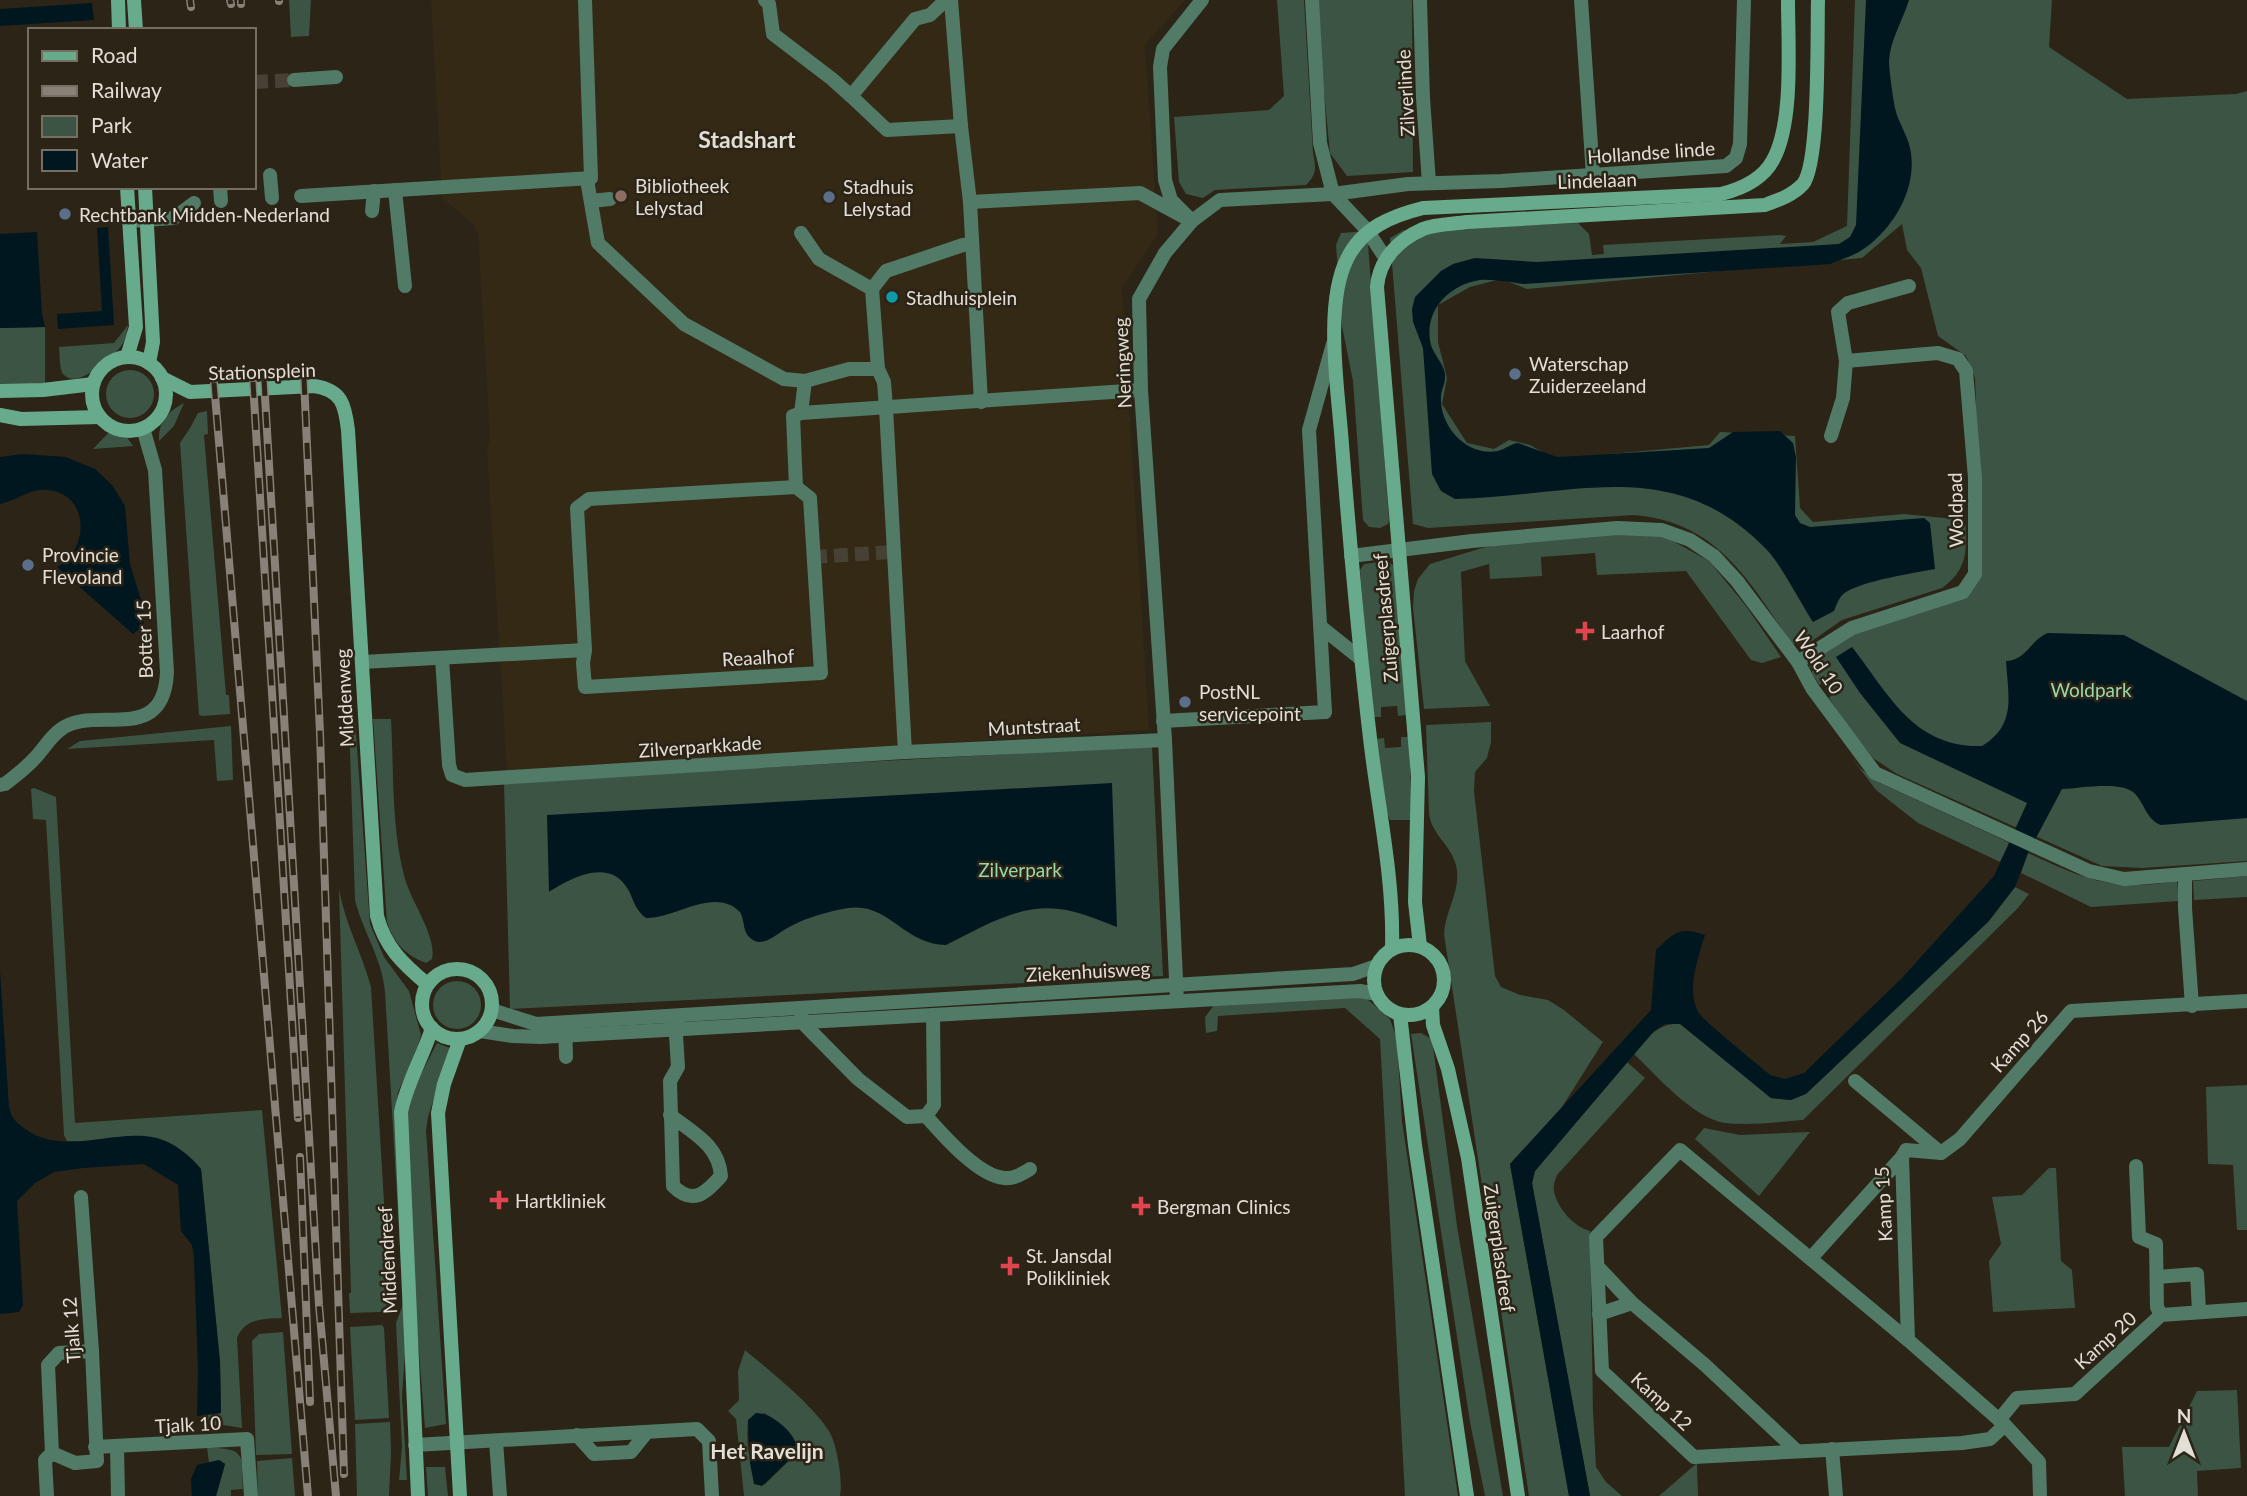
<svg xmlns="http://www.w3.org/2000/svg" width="2247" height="1496" font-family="Lato,sans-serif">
<rect width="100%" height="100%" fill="#2b2417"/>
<polygon fill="#332915" points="431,0 1185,0 1145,45 1158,234 1122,288 1149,730 507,771 487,450 490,438 478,233 472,223 442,198"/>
<g fill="#3c5443" fill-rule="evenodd">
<polygon points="289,0 311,0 309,36 291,37"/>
<path d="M 1277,0 L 1304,0 L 1313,153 C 1316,168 1317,174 1306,185 L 1215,190 L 1203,198 L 1186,194 L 1179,182 L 1174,117 L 1269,110 L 1284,96 Z"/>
<polygon points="1315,0 1412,0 1413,172 1347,176 1330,153"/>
<path d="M 1855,0 L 2052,0 L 2049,47 L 2127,99 L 2236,94 L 2247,91 L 2247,861 L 2142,868 L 2102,866 L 1897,774 L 1873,758 L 1850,730 L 1829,698 L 1831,696 L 1822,683 L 1819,685 L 1812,673 L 1812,670 L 1806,661 L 1851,632 L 1968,591 L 1976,403 L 1975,378 L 1966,356 L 1938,336 L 1921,268 L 1907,250 L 1902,224 L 1862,258 L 1527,289 L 1501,279 L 1470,287 L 1438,305 L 1438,342 L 1447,378 L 1442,404 L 1467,443 L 1494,449 L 1509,440 L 1530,445 L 1555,459 L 1709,445 L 1720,432 L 1795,436 L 1800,508 L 1813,522 L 1904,514 L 1965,520 C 1967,550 1968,570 1942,588 L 1842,620 L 1809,643 L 1792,644 C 1750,582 1718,522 1634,515 L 1428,528 L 1413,524 L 1390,238 L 1404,230 L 1578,223 L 1589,234 L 1592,255 L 1604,254 L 1603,245 L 1781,235 L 1786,236 L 1780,244 L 1813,242 L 1847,226 Z"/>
<polygon points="1367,231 1389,520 1388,524 1380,528 1369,527 1363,520 1353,381 1342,326 1336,245 1341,233"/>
<path d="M 128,325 C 127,333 126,340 121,346 C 114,357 76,391 63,374 C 59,368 60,355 59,347 L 114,343 Z"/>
<polygon points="45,327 45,385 0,384 0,328"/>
<circle cx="130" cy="394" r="24"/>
<path d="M 184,403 L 174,426 L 159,441 C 158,422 167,412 184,403 Z"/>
<polygon points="207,411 208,434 204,435 226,695 229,695 230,714 203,716 199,715 180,443 190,428 198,413"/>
<polygon points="112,429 124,433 133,446 93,449"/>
<polygon points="1646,532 1671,540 1709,561 1746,606 1781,657 1762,663 1751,660 1686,571 1597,575 1595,553 1541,557 1542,576 1490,579 1489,564 1461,572 1465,661 1490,706 1424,709 1413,608 1414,591 1418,579 1430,564 1482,548 1545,535"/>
<polygon points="1388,561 1394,566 1407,715 1398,716 1397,706 1381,707 1381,717 1372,717 1360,570 1364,564"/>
<path d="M 391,719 C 394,771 391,828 405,879 C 412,903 437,937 432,959 L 426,963 C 406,956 393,942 387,922 L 373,719 Z"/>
<path d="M 349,721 L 355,721 L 370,924 L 384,957 L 409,991 L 421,1035 L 417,1051 L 398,1092 L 395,1110 L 407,1326 L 402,1396 L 407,1480 L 399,1480 L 402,1447 L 396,1323 L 402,1307 L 403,1298 L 385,992 C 382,958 363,932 355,900 Z"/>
<path d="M 1491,722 L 1491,742 L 1487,758 L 1475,772 L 1474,791 L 1495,976 L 1501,987 L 1520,995 L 1548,1000 L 1564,1010 L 1603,1042 L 1562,1107 L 1510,1164 L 1569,1496 L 1529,1496 L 1444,934 C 1445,910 1462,890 1456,865 C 1451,845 1431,834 1429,813 L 1426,725 Z"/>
<polygon points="231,726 233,780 217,781 214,740 67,749 80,741"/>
<polygon points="1401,737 1409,737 1412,820 1390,820 1386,810 1375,739 1384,738 1385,748 1401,747"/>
<polygon points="1152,746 1163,976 510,1009 504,782"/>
<polygon points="1851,757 1861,769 1880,783 2010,843 2000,862 1918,823 1876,790"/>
<path d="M 34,788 L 56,797 L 75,1123 L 262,1110 L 282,1318 C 263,1319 245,1318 237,1338 L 242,1428 L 223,1425 L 209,1426 L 208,1415 L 221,1413 L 220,1362 L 201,1169 L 192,1159 L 168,1142 L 67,1141 L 64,1135 L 46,820 L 33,819 L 31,789 Z"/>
<path d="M 2028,853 C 2086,880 2113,892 2177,881 L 2179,901 L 2091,907 L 2021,873 Z"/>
<polygon points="2247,876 2247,897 2194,900 2193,881"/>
<path d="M 2015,887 L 2029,894 L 2018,908 L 1803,1120 C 1778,1122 1750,1126 1725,1123 C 1693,1118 1657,1076 1634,1054 C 1650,1036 1655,1025 1680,1023 L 1771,1098 L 1791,1100 L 1988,922 Z"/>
<path d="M 339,889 C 345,924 362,953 371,987 L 390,1301 L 386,1309 L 380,1312 L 350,1313 L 349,1293 L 351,1293 Z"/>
<circle cx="457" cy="1005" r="24"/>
<polygon points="1365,997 1390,1019 1397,1039 1402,1121 1458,1496 1405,1496 1380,1039 1345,1008 1218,1016 1217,1031 1206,1033 1205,1017 1215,1004"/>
<polygon points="1421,1033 1432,1039 1457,1226 1503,1496 1485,1496 1470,1422 1411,1034"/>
<polygon points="437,1043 450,1048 428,1117 426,1130 446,1424 425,1428 411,1252 407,1110 414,1088"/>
<path d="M 1627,1062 L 1645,1078 L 1557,1175 C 1555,1180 1553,1186 1554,1191 C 1557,1208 1574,1227 1590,1231 L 1593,1411 L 1596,1467 L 1606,1482 L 1622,1496 L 1590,1496 L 1532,1183 L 1535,1171 Z"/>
<polygon points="2247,1085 2247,1230 2237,1230 2233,1165 2208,1164 2206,1087"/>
<polygon points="1704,1128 1740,1135 1810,1132 1759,1196 1695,1139"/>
<polygon points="2049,1168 2056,1168 2061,1261 2072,1270 2075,1308 1993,1312 1989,1261 2001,1244 1992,1197 2022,1195"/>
<polygon points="382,1325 384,1328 389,1418 355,1420 350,1327"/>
<polygon points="283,1332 292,1454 256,1455 252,1341 259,1334"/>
<path d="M 745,1350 C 771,1372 811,1403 829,1431 C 837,1444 843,1481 840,1496 L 744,1496 L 736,1419 L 728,1411 L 739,1400 L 738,1371 ZM 764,1413 C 780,1422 793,1435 797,1453 L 764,1485 C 748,1461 746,1450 748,1420 Z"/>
<polygon points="2237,1390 2241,1468 2197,1471 2198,1496 2125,1496 2122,1447 2169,1447 2197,1391"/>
<polygon points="390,1422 391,1453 389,1496 357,1496 355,1424"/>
<path d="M 207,1447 C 247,1450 241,1452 243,1489 L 231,1490 L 231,1496 L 216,1496 L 225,1464 L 219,1460 L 209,1463 Z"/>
<polygon points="292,1458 295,1496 258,1496 257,1461"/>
<polygon points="1697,1463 1698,1496 1659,1496"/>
<polygon points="426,1467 445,1467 448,1496 428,1496"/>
</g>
<g fill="#001720">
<path d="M 1866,0 L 1909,0 C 1903,20 1890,40 1889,61 C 1889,70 1893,98 1895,108 C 1898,122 1907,134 1910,148 C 1919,188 1892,232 1859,252 C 1850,257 1839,260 1830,264 L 1523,284 C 1509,282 1494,279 1480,280 C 1451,284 1425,309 1430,340 C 1431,353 1443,361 1445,374 C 1446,384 1440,391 1441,400 C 1441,428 1468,457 1498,451 C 1506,449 1510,444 1518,443 L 1557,457 L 1576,456 L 1709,448 L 1733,432 L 1780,431 L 1793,443 L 1796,457 L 1795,515 L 1800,523 L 1810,527 L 1924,518 L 1930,523 L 1935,569 C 1912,573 1864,581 1846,592 C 1839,596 1837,604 1834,611 L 1813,622 C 1800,602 1782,566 1767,550 C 1673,452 1572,497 1455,499 L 1441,491 L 1432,474 L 1423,348 L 1413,322 L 1412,309 L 1415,297 L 1441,271 L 1453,264 L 1475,258 L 1537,262 L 1839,244 L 1850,237 L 1856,225 Z"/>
<polygon points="92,3 94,20 0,26 0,9"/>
<polygon points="108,227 114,325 58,329 57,314 102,311 97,228"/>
<polygon points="37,232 42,314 45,327 0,328 0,234"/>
<path d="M 23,454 L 66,457 L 95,469 L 112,485 L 125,506 L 130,564 L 145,613 L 143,626 L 133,634 L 57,567 C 90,550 90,493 47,490 C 30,488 17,501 0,504 L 0,457 Z"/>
<path d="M 2048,633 L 2124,635 L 2247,701 L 2247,818 L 2161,825 C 2146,820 2144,801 2133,792 C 2119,781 2080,788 2062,789 L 2028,853 L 2015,887 L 1988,922 L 1806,1094 L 1791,1100 L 1771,1098 L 1680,1024 L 1665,1024 L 1654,1031 L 1535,1171 L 1532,1183 L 1590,1496 L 1569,1496 L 1510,1164 L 1651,1010 L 1656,950 C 1674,933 1679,926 1705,935 C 1698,958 1687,987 1697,1010 C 1700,1019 1759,1065 1770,1075 L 1785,1079 L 1804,1073 L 1902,978 L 1994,876 L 2027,803 L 1900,743 L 1860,693 L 1836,657 L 1852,647 C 1889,694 1913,748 1982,746 C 2017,725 2008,696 2006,661 C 2027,660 2030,640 2048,633 Z"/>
<path d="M 1112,783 L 1117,927 C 1098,920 1079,911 1059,909 C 1017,904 982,928 946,945 C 903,944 889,902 848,908 C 830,911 808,917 791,926 C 783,930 776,936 768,940 C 763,942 757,943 753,940 C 741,932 746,923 740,912 C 714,886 675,919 646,918 C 632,907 634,896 625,885 C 606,859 569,879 549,892 L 547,815 Z"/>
<path d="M 0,971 L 9,1107 C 11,1117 15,1122 24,1128 C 63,1158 113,1128 157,1138 C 175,1143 189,1155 201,1169 L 220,1362 L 221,1413 L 197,1416 L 198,1370 L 194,1258 L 192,1245 L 181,1231 L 178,1185 L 144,1164 L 83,1168 L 54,1172 L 35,1183 L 17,1201 L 23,1305 L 19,1312 L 0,1314 Z"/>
<path d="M 756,1413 C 772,1413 799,1435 797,1452 L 762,1486 L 754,1484 L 750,1463 L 748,1420 Z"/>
<polygon points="219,1460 225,1464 216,1496 192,1496 191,1479 197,1465"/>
</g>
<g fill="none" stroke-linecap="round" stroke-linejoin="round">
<polyline stroke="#474034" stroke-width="14" stroke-dasharray="14 7" stroke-linecap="butt" points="813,557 892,552"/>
<polyline stroke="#474034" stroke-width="14" stroke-dasharray="14 7" stroke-linecap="butt" points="254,82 294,80"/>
<g stroke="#517a67" stroke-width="14">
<polyline points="765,0 769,4 773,34 832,79 851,96"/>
<polyline points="946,0 930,15 915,19 851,96 887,130 961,126"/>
<polyline points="951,0 961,126 970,202 981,402"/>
<polyline points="1581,0 1593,175"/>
<polyline points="270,175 272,198"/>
<polyline points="587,180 598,243 684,324 784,379 805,381 849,369 878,369"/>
<polyline points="220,187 221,201"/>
<polyline points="395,190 405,286"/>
<polyline points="301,196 591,178 585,0"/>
<polyline points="591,201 610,199"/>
<polyline points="970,202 1140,193 1186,218"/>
<polyline points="372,211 374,191"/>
<polyline points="129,221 174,218 194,203"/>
<polyline points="801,233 819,259 872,289 886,271 963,245 971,244"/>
<polyline points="872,289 878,369 884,382 886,408 905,752"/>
<polyline points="801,413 1141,390"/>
<polyline points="796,487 793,416 801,413 805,381"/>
<polyline points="1163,721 1325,712"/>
<polyline points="1855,1081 1941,1153"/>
<polyline points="81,1197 92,1351"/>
<polyline points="117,1447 118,1496"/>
<polyline points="47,1496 45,1460 52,1453"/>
</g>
<g stroke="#517a67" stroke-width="14">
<polyline points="1420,0 1423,98 1429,183"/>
<polyline points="294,80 336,77"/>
<polyline points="1333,194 1408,184 1501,181 1726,166 1736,158 1740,144 1744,0"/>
<polyline points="1333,194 1367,230 1386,259"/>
<polyline points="1846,361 1838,312 1848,303 1909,286"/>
<polygon points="796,487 810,498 821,673 585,687 583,663 585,650 577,508 589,499"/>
<polyline points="1321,627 1361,659"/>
<polyline points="442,658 449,765 452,775 465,780 905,752 1165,740"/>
<polyline points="362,662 585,650"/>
<polyline points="1798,662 1852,628 1963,592 1975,574 1975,478 1966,371 1958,359 1938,353 1846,361 1843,398 1831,436"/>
<polyline points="1325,712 1309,430 1333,344"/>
<path d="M 0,785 L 5,784 C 15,776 26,768 34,759 C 43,750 50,737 60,730 C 93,703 164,748 167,672 L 155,470 L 143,428"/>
<polyline points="2185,874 2185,908 2192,1006"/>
<polyline points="801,1012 802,1022 858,1079 907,1117 926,1116 934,1105 933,1015"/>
<polyline points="565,1023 566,1057"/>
<path d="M 670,1115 C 693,1133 719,1145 721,1176 C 706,1193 693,1206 673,1186 L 670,1081 L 678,1067 L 675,1019"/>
<path d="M 926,1116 C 943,1135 978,1176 1004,1178 C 1014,1179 1022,1174 1030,1169"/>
<polyline points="1902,1157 1906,1150 1941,1153 1960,1139 2071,1011 2247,1001"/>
<polyline points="2136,1166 2139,1237 2156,1244 2157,1307 2161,1315"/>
<polyline points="1811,1258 1902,1157 1908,1340"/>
<polyline points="1598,1267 1632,1303"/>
<polyline points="2157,1277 2197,1274 2199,1311"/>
<polyline points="1599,1314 1632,1303 1705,1365 1797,1451"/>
<polygon points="92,1351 97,1461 75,1463 52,1453 48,1365 59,1353"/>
<polyline points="1999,1420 2017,1398 2075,1394 2161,1315 2247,1309"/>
<polyline points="2005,1425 1990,1439 1962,1443 1694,1457 1602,1371 1596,1237 1680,1150 1908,1340 2005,1425 2039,1462 2040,1496"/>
<polyline points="577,1435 594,1454 631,1452 647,1432"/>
<polyline points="496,1441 500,1496"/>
<polyline points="415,1445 697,1429 709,1441 712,1496"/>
<polyline points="95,1447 247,1439 251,1496"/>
<polyline points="1832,1449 1836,1496"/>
</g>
<g stroke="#517a67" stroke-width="14">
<polyline points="1192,221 1171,200 1165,180 1160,67 1163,49 1202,0"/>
<polyline points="1351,556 1472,541 1617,528 1662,530 1690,540 1714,556 1737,581 1798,662 1812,688 1875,773 2089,871 2124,879 2247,869"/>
<polyline points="1177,1001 1165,740 1141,390 1139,299 1165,253 1192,221 1220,200 1333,194 1320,143 1312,0"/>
<polyline points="492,1010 536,1024 1353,974 1376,966"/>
<polyline points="480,1031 513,1036 541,1037 1360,991 1377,994"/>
</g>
<g stroke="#68ab8c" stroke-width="14">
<polyline points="118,0 119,30"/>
<polyline points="134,0 136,30"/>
<polyline points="145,187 153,342 149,363"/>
<polyline points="127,357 136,327 127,187"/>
<circle cx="129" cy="394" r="37"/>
<path d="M 162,378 L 190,392 L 314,386 C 342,390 345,405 348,430 L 377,916 C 385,947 403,964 427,984"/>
<polyline points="0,391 43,390 93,384"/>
<polyline points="0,415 21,419 100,417"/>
<circle cx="1409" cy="980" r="35"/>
<path d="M 1420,946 L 1415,902 L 1418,777 L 1377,287 C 1379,260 1398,240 1423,229 C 1435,224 1453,224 1467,222 L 1765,205 C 1779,200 1793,195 1803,184 C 1820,163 1817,34 1818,0"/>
<path d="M 1392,948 C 1394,877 1378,808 1370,738 C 1358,636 1349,534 1341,432 C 1337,384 1325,302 1347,259 C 1362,228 1391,216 1423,208 L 1721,194 C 1741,189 1763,179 1773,160 C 1794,122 1788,44 1788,0"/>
<circle cx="457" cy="1004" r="35"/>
<polyline points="1432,1007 1433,1025 1448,1069 1468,1158 1518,1496"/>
<polyline points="1400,1014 1415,1145 1467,1496"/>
<path d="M 418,1496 L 401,1112 C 407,1082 423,1057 432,1028"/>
<polyline points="460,1496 438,1113 444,1084 460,1039"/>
</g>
<defs>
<g id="rail">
<polyline points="190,0 191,7"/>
<polyline points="230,0 231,4"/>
<polyline points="241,0 241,4"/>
<polyline points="279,0 279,1"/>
<polyline points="304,379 320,733 344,1474"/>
<polyline points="264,380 319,1305 336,1496"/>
<polyline points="253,382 298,1118"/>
<polyline points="214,383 308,1496"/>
<polyline points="300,1157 310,1402"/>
</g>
</defs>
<use href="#rail" stroke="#878177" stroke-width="8"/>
<use href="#rail" stroke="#2b2417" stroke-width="5" stroke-dasharray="16" stroke-linecap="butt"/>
</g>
<circle fill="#8d6e63" stroke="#2b2417" stroke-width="2.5" cx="621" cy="196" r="7"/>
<g fill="#5c6f8a" stroke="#2b2417" stroke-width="2.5">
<circle cx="829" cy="197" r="7"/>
<circle cx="65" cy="214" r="7"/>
<circle cx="1515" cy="374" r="7"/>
<circle cx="28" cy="565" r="7"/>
<circle cx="1185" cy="702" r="7"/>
</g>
<circle fill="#0f9aa8" stroke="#2b2417" stroke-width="2.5" cx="892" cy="297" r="7"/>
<g fill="#e0444e" stroke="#2b2417" stroke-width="2.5">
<path d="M1581.5 620.5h7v7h7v7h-7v7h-7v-7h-7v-7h7z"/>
<path d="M495.5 1189.5h7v7h7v7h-7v7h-7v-7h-7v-7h7z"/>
<path d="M1137.5 1195.5h7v7h7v7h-7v7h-7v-7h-7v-7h7z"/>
<path d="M1006.5 1255.5h7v7h7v7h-7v7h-7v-7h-7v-7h7z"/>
</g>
<g text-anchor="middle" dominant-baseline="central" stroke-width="5" stroke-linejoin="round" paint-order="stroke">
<g font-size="19" fill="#e3ded6" stroke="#2b2417">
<text transform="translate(1405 93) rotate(-93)">Zilverlinde</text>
<text transform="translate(1651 152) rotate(-4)">Hollandse linde</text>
<text transform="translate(1597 180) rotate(-2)">Lindelaan</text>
<text transform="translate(1122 363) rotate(-93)">Neringweg</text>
<text transform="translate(262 371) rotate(-2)">Stationsplein</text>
<text transform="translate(1955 510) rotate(-91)">Woldpad</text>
<text transform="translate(1385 618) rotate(-95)">Zuigerplasdreef</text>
<text transform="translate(144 639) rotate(-92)">Botter 15</text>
<text transform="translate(758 657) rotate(-3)">Reaalhof</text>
<text transform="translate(1819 662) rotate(56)">Wold 10</text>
<text transform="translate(344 698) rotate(-93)">Middenweg</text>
<text transform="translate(1034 726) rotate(-3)">Muntstraat</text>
<text transform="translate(700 746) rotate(-4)">Zilverparkkade</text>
<text transform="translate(1088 971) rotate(-3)">Ziekenhuisweg</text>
<text transform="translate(2019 1041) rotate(-48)">Kamp 26</text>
<text transform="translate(1883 1204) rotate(-93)">Kamp 15</text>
<text transform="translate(1500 1248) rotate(82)">Zuigerplasdreef</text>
<text transform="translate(387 1260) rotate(-93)">Middendreef</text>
<text transform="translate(71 1330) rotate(-94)">Tjalk 12</text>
<text transform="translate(2105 1340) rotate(-42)">Kamp 20</text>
<text transform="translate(1662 1401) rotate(43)">Kamp 12</text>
<text transform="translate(188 1424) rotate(-3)">Tjalk 10</text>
</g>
<g font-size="19" fill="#e3ded6" stroke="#2b2417" text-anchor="start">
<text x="635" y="185">Bibliotheek<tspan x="635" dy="22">Lelystad</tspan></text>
<text x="843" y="186">Stadhuis<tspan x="843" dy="22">Lelystad</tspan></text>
<text x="79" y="214">Rechtbank Midden-Nederland</text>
<text x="906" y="297">Stadhuisplein</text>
<text x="1529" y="363">Waterschap<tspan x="1529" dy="22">Zuiderzeeland</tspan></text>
<text x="42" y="554">Provincie<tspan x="42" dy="22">Flevoland</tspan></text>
<text x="1601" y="631">Laarhof</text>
<text x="1199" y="691">PostNL<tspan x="1199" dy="22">servicepoint</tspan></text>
<text x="515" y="1200">Hartkliniek</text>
<text x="1157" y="1206">Bergman Clinics</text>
<text x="1026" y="1255">St. Jansdal<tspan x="1026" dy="22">Polikliniek</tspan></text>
</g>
<g font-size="19" fill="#98d9ac" stroke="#2b2417">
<text x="2091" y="689">Woldpark</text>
<text x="1020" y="869">Zilverpark</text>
</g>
<g font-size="21" font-weight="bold" fill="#e3ded6" stroke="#2b2417">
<text x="767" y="1450">Het Ravelijn</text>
</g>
<g font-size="23" font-weight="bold" fill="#e3ded6" stroke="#2b2417">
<text x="747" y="139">Stadshart</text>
</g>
</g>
<rect x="28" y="28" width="228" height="161" fill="#2b2417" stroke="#756e63" stroke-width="2"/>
<rect x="42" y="51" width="35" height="10" fill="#68ab8c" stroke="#756e63" stroke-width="2"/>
<text x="91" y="63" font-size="21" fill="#e3ded6">Road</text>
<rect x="42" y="86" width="35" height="10" fill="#878177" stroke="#756e63" stroke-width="2"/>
<text x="91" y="98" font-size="21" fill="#e3ded6">Railway</text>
<rect x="42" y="116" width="35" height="21" fill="#3c5443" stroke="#756e63" stroke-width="2"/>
<text x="91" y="133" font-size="21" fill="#e3ded6">Park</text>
<rect x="42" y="150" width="35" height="21" fill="#001720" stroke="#756e63" stroke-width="2"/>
<text x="91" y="168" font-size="21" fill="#e3ded6">Water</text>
<g transform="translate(2184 1433)" stroke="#2b2417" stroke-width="5" paint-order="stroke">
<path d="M0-5L12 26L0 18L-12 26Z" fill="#e3ded6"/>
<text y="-10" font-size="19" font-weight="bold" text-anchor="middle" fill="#e3ded6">N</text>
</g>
</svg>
